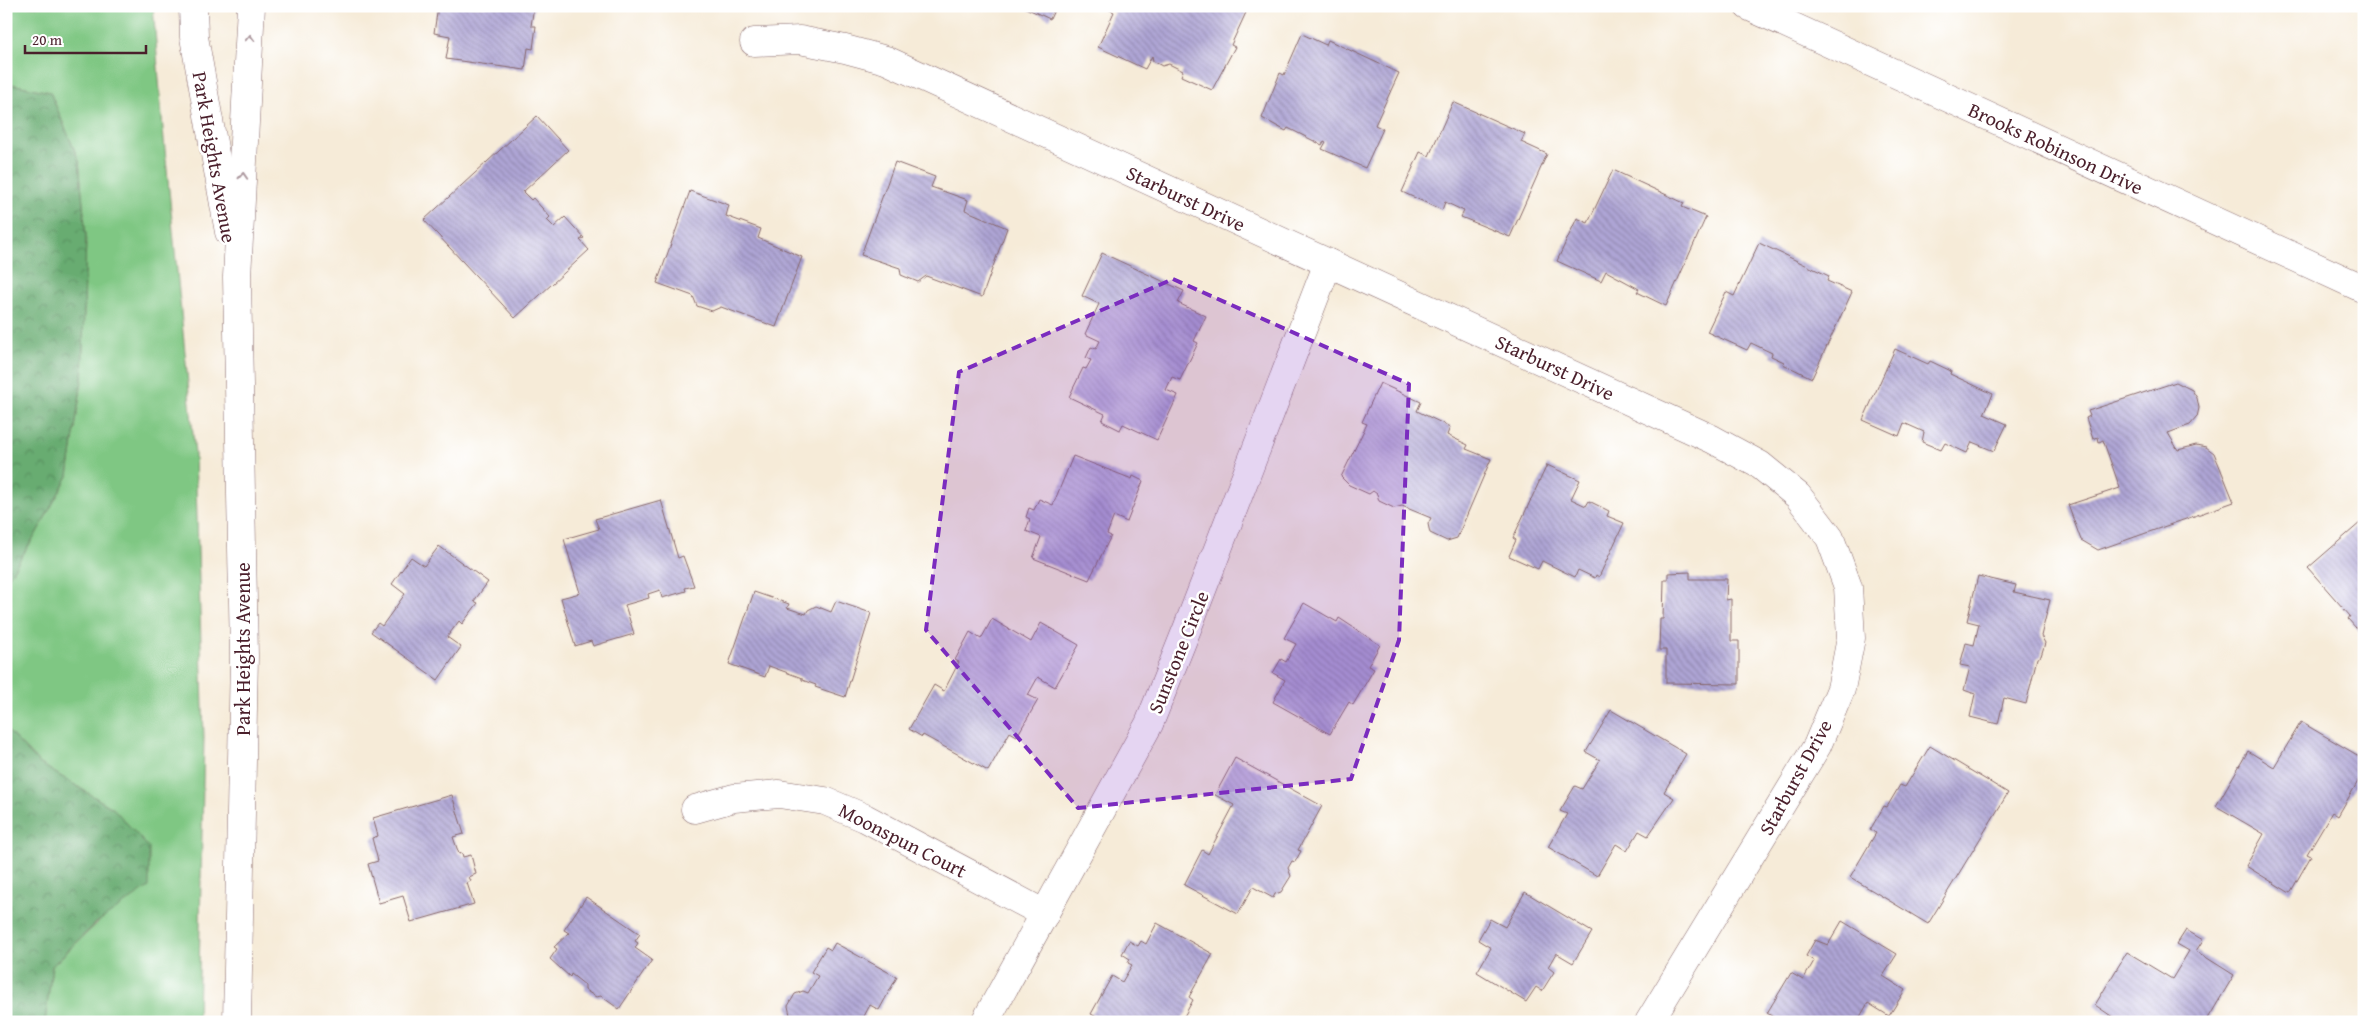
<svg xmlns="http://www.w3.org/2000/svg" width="2370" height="1028" font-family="'Gentium Book Plus',serif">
<defs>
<pattern id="forest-crowns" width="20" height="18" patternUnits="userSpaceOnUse" patternTransform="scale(1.25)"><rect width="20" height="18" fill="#67ac71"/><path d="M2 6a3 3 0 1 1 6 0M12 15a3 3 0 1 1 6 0" fill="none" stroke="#578b5d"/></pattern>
<pattern id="building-back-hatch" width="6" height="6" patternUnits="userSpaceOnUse" patternTransform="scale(1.25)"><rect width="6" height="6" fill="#aea5d5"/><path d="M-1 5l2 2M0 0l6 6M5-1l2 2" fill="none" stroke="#9086ad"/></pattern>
</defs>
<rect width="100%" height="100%" fill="#fff"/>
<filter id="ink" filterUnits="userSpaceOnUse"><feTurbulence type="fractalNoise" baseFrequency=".02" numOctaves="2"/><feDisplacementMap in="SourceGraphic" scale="10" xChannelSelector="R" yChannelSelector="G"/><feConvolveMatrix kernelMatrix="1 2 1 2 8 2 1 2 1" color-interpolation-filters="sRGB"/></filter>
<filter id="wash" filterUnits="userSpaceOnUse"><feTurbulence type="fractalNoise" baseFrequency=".0096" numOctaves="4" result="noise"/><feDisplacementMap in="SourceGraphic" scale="20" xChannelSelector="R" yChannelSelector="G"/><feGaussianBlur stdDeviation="1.12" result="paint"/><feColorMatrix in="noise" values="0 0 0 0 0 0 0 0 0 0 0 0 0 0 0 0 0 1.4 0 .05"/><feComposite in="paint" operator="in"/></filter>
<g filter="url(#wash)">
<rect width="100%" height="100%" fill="#f6ebd8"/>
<polygon fill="#7fc783" stroke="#647357" points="6,6 153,6 163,129 195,454 204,738 198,1022 45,1022 52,966 107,914 114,809 39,763 6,729 6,581 36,534 68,476 82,380 86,236 79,161 50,92 6,83"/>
<g fill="url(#forest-crowns)" stroke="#58664e">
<polygon points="6,83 50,92 79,161 86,236 82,380 68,476 36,534 6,581"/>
<polygon points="6,729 39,763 114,809 149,848 149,887 96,923 52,966 45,1022 6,1022"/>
</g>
<g id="blocks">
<g fill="url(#building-back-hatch)">
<polygon points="438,6 534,6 531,26 536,26 533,49 528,48 525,70 446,59 450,36 434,33"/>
<polygon points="1021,6 1056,6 1050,19"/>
<polygon points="1102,6 1249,6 1231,45 1235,47 1212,90 1181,76 1183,71 1169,64 1162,66 1153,61 1152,56 1145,69 1098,47 1114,12"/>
<polygon points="1302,34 1326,45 1328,40 1399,73 1375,125 1383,129 1365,168 1322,149 1326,142 1324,141 1322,145 1288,128 1286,131 1262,118 1280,73 1284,75"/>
<polygon points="1453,102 1525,134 1521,142 1547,154 1510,237 1461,217 1464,211 1445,202 1442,210 1402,192 1420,152 1429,156"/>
<polygon points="537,116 568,150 523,192 531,200 533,198 550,217 547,220 554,227 565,217 584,238 580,240 589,250 515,318 424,220"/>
<polygon points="895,162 935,177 931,187 968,200 965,210 1007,228 982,297 926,276 918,282 901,275 900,268 861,255"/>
<polygon points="1613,170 1684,203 1682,207 1706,217 1666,306 1637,292 1639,289 1606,271 1601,281 1557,261 1577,218 1588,223"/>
<polygon points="690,191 729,205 726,216 761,229 758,238 802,257 776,327 721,307 712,311 697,306 693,296 657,283"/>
<polygon points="1759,243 1829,276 1827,281 1852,292 1812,378 1783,364 1784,362 1771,356 1772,353 1751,343 1747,350 1707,332 1726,292 1734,296"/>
<polygon points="1102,253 1184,291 1178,303 1206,316 1194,341 1198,343 1180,380 1172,377 1166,390 1178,395 1157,440 1123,424 1120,430 1102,421 1105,414 1069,397 1083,368 1086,369 1091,360 1086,358 1091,347 1096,349 1100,341 1085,334 1099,304 1082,296"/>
<polygon points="1895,349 1928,364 1930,361 1951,371 1950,374 1993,394 1984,414 2007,424 1994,451 1972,442 1967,453 1945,443 1941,450 1922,442 1924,432 1904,423 1899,436 1863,420"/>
<polygon points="2176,382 2192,390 2197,398 2199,408 2197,417 2190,425 2168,433 2178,450 2196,445 2206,447 2214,453 2234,502 2098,550 2081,540 2068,505 2120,488 2103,440 2099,442 2098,437 2093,439 2086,418 2090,416 2088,411"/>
<polygon points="1380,383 1421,402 1417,411 1450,427 1447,435 1468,445 1466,449 1491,459 1457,538 1447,541 1430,533 1428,524 1431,518 1402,506 1394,508 1379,501 1377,494 1373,491 1369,494 1349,485 1341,477 1367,424 1362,422"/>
<polygon points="1073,456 1132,479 1133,476 1143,481 1127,522 1114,516 1107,534 1111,536 1089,580 1033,558 1041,537 1026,531 1030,519 1026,517 1029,508 1034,510 1039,499 1053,505"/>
<polygon points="1547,465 1580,480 1571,499 1586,506 1589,501 1609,511 1607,516 1624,523 1599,577 1596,575 1595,578 1578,570 1575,577 1542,561 1538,569 1509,556 1516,540 1513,538"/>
<polygon points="661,500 678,558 683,556 694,586 685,588 686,591 662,598 660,590 648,594 649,598 625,605 634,634 593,646 591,641 575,646 561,598 580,593 564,539 599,529 595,519"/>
<polygon points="2361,522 2364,526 2364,637 2348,619 2350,616 2308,568"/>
<polygon points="439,546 488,582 474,601 478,603 462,624 459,621 447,637 461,647 438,680 371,632 378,623 382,626 405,594 392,584 411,557 424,566"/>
<polygon points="1690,572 1690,579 1727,579 1726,600 1731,599 1731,641 1739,641 1739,684 1666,683 1666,650 1659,650 1660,619 1663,619 1664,580 1668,580 1668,573"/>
<polygon points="1978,576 2016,585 2014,592 2050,600 2041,636 2045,643 2041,656 2037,658 2026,704 2004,698 1998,724 1970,717 1975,694 1964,690 1970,667 1960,665 1966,643 1974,645 1979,624 1967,621"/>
<polygon points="754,592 789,604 787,608 806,614 808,610 816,606 831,612 836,601 871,613 845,697 815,687 816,685 802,680 802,678 769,666 765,677 729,664"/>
<polygon points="1304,603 1337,622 1339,618 1380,645 1368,666 1374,669 1353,705 1349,702 1330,734 1273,702 1285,680 1273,673 1281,659 1286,662 1296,644 1284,638"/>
<polygon points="992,619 1031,642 1041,623 1079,645 1055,687 1038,677 1028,695 1038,700 1017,736 1010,732 988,771 923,735 922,737 909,729 934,685 944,691 959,662 955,660 970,632 981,639"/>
<polygon points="1611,710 1686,754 1664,792 1674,798 1648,836 1639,831 1627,851 1616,844 1597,876 1548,847 1567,814 1560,811 1575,786 1582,789 1600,760 1586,752"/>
<polygon points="2301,722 2364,759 2364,771 2338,816 2332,812 2307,854 2311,856 2290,893 2246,866 2264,834 2216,806 2248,751 2274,767"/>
<polygon points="1930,746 2008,793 1928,924 1850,877 1876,833 1870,830 1884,806 1887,807 1900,785 1905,787"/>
<polygon points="1235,758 1322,806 1298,850 1301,851 1295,862 1292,861 1288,868 1291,876 1281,892 1275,894 1273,898 1253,887 1238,914 1184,885 1202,850 1208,854 1234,805 1215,795"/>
<polygon points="452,795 464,834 453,837 459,854 462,853 463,857 471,855 476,874 469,877 471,881 467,883 474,904 411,922 403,896 379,903 368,864 378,861 372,838 378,836 373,818"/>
<polygon points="1525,892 1592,932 1573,963 1556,953 1548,967 1554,972 1542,991 1536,987 1526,1002 1477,972 1491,948 1478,940 1490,919 1505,927"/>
<polygon points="586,897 640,934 635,941 638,943 635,948 652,960 619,1009 601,996 596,997 585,990 585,985 571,974 570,977 550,959 557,949 554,947 569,933 564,930"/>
<polygon points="1842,921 1897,954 1883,976 1905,990 1889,1016 1868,1003 1857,1022 1781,1022 1767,1013 1791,973 1803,980 1814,961 1806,956 1815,940 1828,945"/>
<polygon points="1157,923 1213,954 1189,997 1193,1000 1181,1022 1106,1022 1091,1014 1112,976 1122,982 1132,965 1128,963 1130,959 1122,954 1129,941 1138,946 1141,941 1146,944"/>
<polygon points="2186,930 2203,940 2196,951 2234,975 2206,1022 2120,1022 2095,1005 2127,952 2172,979 2189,951 2177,944"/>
<polygon points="835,943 897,977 879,1010 870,1005 861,1022 792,1022 794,1017 790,1015 788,1006 795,994 803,991 808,993 818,976 811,972 826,947 831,950"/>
</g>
</g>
</g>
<g filter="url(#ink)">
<use href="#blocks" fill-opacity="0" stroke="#866668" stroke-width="1"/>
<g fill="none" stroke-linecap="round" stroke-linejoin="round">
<defs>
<g id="minor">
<polyline points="754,42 800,40 845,49 886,60 1712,439 1760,465 1798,496 1830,538 1848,587 1851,638 1841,689 1817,746 1649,1022"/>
<polyline points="695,809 734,798 779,794 825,801 865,818 1045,914"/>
<polyline points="985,1022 1149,724 1187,629 1328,263"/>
</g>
<g id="major">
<polyline points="193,6 194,37 229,232"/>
<polyline points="1748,6 2364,289"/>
<polyline points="237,1022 244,656 237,277 251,6"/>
</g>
</defs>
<use href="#minor" stroke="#866668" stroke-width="29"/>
<use href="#major" stroke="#866668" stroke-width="29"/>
<use href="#minor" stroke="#fff" stroke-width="28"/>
<use href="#major" stroke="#fff" stroke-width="28"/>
</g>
<defs><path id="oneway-chevron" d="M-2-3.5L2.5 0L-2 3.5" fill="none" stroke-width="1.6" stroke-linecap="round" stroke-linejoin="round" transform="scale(1.25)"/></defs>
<g stroke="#ae9aa0">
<use href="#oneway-chevron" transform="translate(250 38) rotate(-88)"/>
<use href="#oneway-chevron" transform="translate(243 176) rotate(-87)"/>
</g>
</g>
<path fill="#7b2cbf" fill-opacity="0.2" stroke="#7b2cbf" stroke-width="4" stroke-dasharray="10 6" stroke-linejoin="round" d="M 1173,279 L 1409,384 L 1399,640 L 1351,779 L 1078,808 L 926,630 L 959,372 Z"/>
<g text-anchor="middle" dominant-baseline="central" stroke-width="5" stroke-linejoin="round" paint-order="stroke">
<g font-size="20" fill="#4a1f2b" stroke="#fff">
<text transform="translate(2056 148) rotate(25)">Brooks Robinson Drive</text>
<text transform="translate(215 157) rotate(80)">Park Heights Avenue</text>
<text transform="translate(1186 198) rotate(25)">Starburst Drive</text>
<text transform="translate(1555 367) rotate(25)">Starburst Drive</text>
<text transform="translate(242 649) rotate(-90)">Park Heights Avenue</text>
<text transform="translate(1178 652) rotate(-68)">Sunstone Circle</text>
<text transform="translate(1795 777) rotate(-61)">Starburst Drive</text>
<text transform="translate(903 840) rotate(27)">Moonspun Court</text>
</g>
</g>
<rect width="2370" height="1028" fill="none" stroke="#fff" stroke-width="25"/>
<path d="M25 45v8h121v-8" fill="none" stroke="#4a1f2b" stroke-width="2.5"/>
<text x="32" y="45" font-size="15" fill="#4a1f2b" stroke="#ffffff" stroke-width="4" paint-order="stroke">20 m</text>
</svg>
